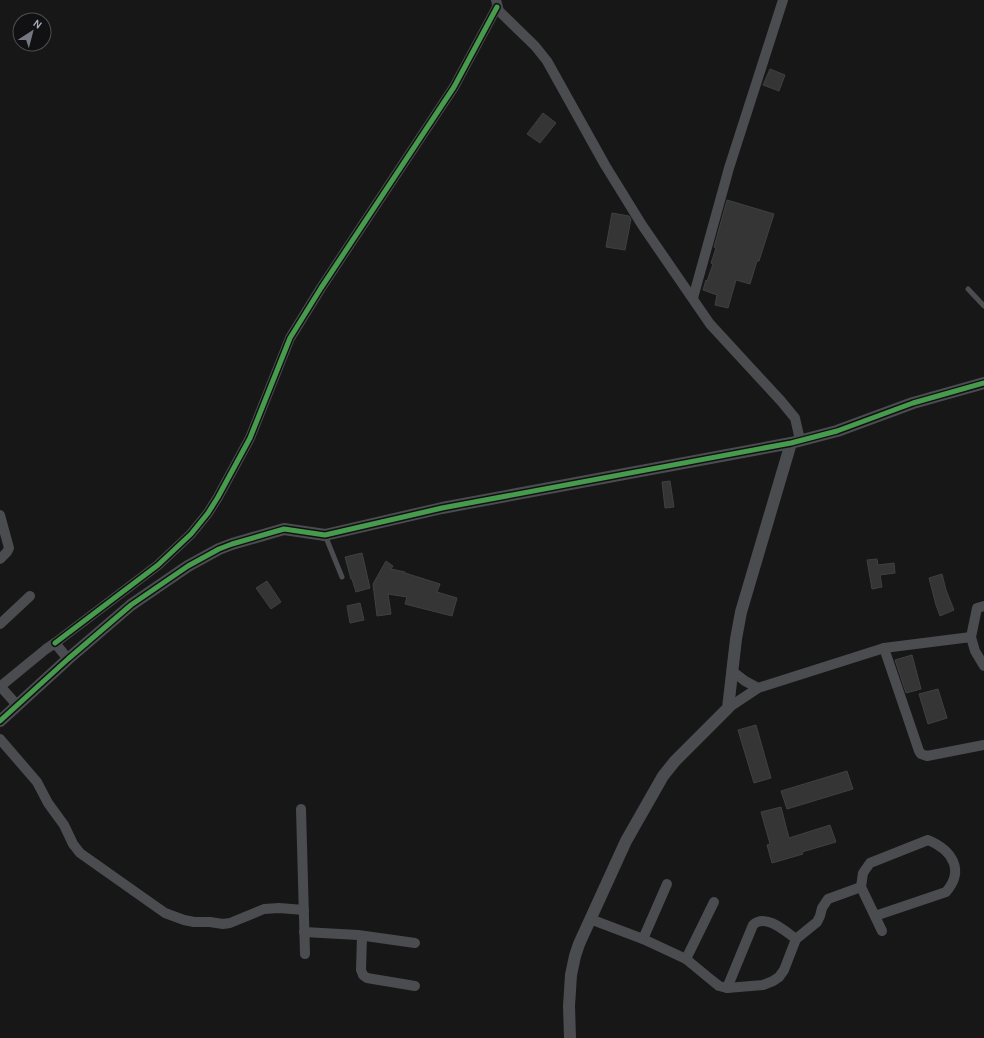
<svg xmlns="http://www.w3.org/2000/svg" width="984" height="1038" font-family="Karla,sans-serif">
<rect width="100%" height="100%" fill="#171717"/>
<g fill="#353536" stroke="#3f4043">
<polygon points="770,69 785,75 779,91 763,85"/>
<polygon points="543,113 556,123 540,143 527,134"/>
<polygon points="727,200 774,214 759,261 757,261 750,284 736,280 728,308 715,305 717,295 703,290 706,280 707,281 713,264 711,263 716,248 714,247"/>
<polygon points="612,213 629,216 631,219 625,250 606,247"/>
<polygon points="670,481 674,507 665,508 662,482"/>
<polygon points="362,553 370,588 356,592 352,579 351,579 345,557"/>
<polygon points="877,559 878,565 894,563 895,573 880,575 882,587 872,589 867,560"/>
<polygon points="386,561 393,566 391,569 405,572 405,573 440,584 437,592 457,598 452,616 405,604 407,597 388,594 391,614 377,616 373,584"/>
<polygon points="942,574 946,590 954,610 940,616 936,605 929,578"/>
<polygon points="267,581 281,602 271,609 256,588"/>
<polygon points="360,603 364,620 350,623 347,606"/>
<polygon points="912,655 921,689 906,693 895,660"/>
<polygon points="938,689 947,718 928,724 919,694"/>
<polygon points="756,725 771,778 754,783 738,730"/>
<polygon points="847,771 853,789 787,809 781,791"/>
<polygon points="781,807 789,838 830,825 836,842 802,852 803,854 772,863 767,845 770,844 761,812"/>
</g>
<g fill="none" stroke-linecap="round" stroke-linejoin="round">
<g stroke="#4b4c50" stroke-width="5">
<polyline points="968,289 984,306"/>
<polyline points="325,535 342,577"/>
</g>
<g stroke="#4b4c50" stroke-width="10">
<polyline points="496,0 499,11 535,46 547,61 605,165 642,225 710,324 781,401 795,418 800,440"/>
<polyline points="693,298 729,168 783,0"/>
<polyline points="0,515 9,548 7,552 0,559"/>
<polyline points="0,624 30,596"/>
<polyline points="971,637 975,651 984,666"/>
<polyline points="55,643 158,565 191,534 208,513 218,497 250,438 290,338 321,288 454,87 497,7"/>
<polyline points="884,648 919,751 921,754 927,756 984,745"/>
<polyline points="732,671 745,681 758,688"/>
<polyline points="0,686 17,705"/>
<polyline points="1,686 46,649 55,643 68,659"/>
<polyline points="728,708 758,688 884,648 971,637 977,608 984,606"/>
<polyline points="0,739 37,782 48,803 64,825 73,844 80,853 165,913 184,920 194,922 210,922 223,924 230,923 264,909 279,908 304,910"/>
<polyline points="301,809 305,954"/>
<path d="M 875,916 L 946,892 C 965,870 952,850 928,840 L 870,863 L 863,873 L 861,887 L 882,931"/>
<polyline points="590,919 643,939 686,959 709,978 719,986 727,988 763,985 773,981 779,977 784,970 796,939 817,922 820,916 822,908 828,899 861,887"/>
<polyline points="304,932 358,935 415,943"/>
<polyline points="362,936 361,970 363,975 367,978 415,986"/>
<polyline points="643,939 667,884"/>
<polyline points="686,959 714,902"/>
<path d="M 727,988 L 753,925 C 765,913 785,931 796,939"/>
</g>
<g stroke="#4b4c50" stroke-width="12">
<polyline points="0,721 68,659 131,605 188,566 219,549 232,544 284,529 325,535 442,508 791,443 837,431 913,403 984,383"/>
<polyline points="570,1038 569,1006 571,975 575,956 579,944 626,841 663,776 675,761 728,708 736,639 741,612 791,443"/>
</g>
<defs>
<g id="cycleway">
<polyline points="55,643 158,565 191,534 208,513 218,497 250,438 290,338 321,288 454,87 497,7"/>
<polyline points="0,721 68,659 131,605 188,566 219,549 232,544 284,529 325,535 442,508 791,443 837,431 913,403 984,383"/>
</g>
</defs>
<use href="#cycleway" stroke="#111113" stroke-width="8"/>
<use href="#cycleway" stroke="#469c4c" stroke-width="5"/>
</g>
<g transform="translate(32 32) rotate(36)"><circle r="19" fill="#111113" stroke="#4d4f55"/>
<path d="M0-3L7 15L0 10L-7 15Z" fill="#757880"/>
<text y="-6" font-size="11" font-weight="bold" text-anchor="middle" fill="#a8adb8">N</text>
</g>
</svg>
